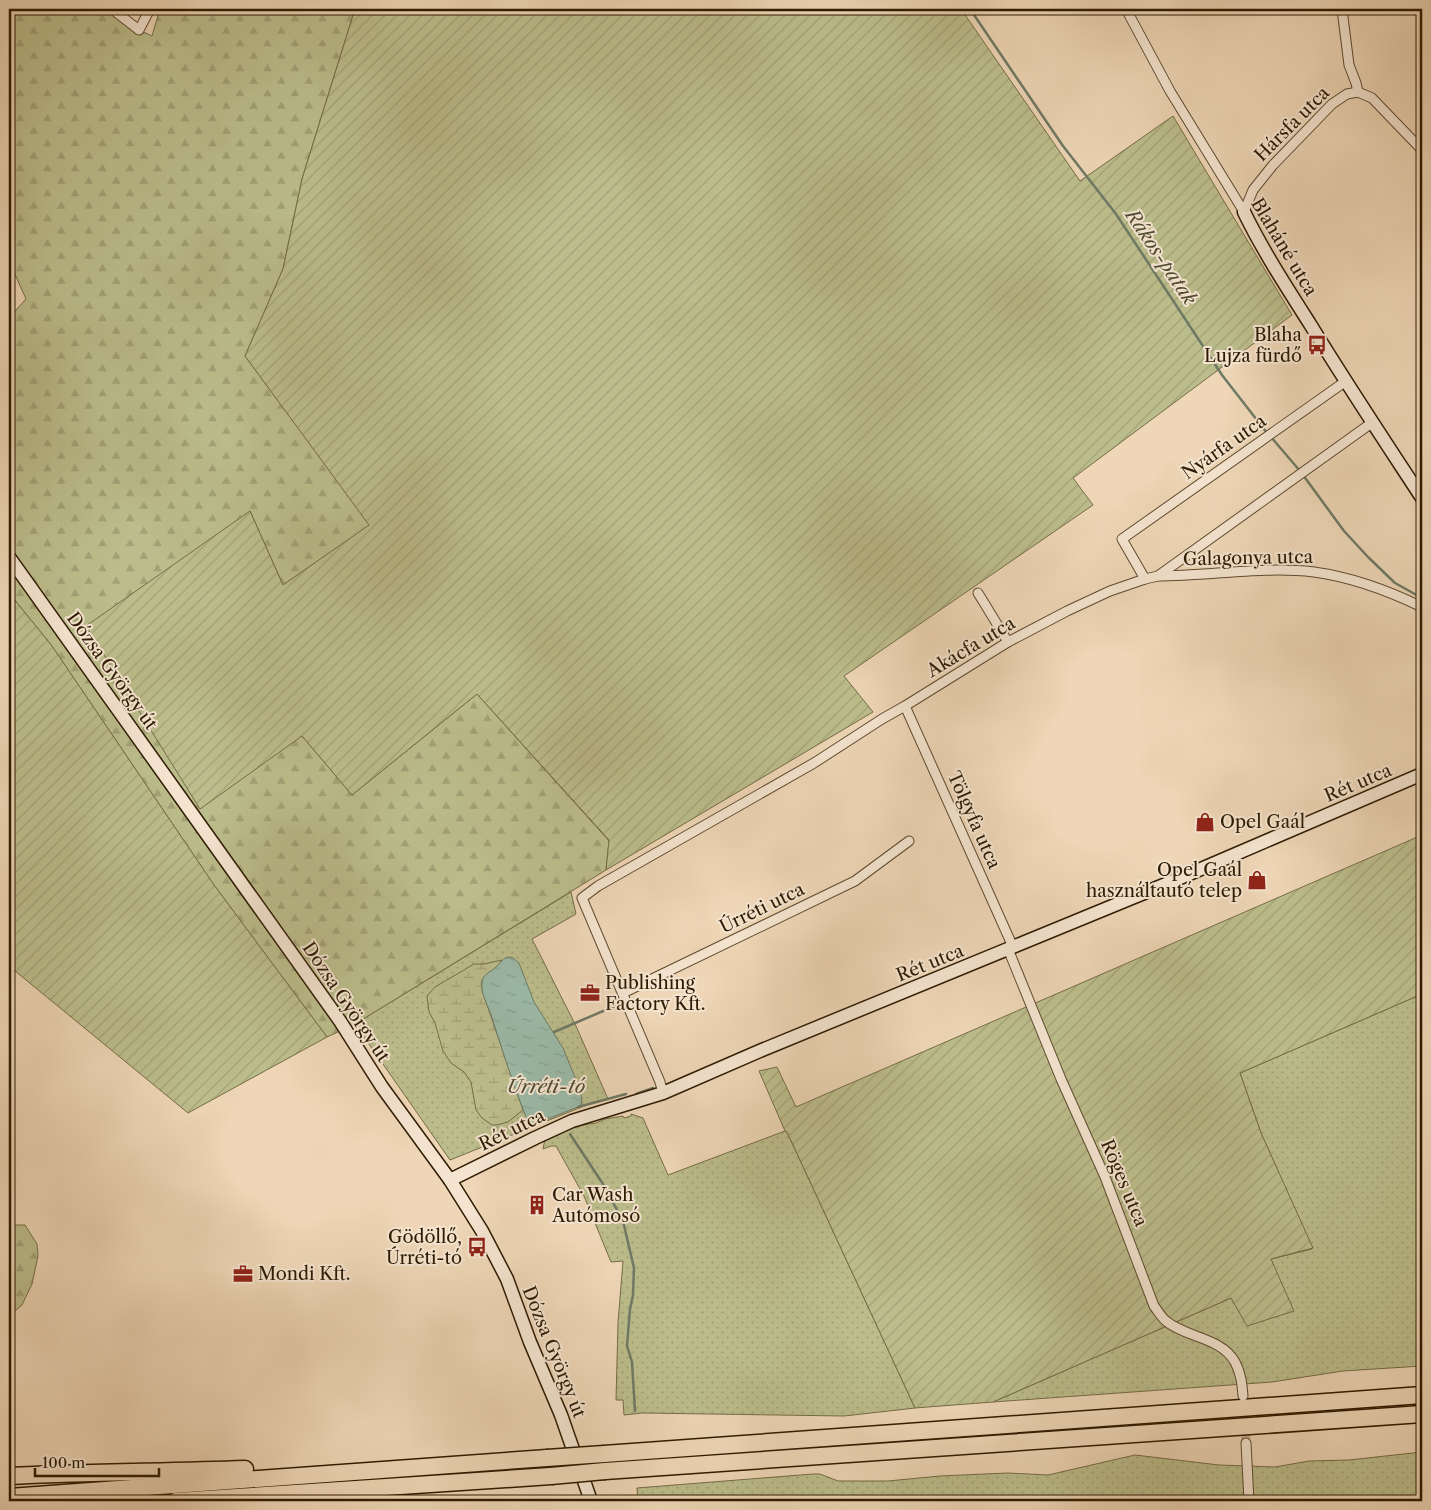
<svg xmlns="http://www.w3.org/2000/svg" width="1431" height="1510" font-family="'Libre Caslon Text',serif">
<defs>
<pattern id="grass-dots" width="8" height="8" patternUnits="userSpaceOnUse" patternTransform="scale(1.25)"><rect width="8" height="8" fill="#bcbd8c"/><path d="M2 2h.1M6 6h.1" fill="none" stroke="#a2a277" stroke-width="1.8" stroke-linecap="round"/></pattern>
<pattern id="forest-firs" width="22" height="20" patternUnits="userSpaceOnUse" patternTransform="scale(1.25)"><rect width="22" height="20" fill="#bcbd8c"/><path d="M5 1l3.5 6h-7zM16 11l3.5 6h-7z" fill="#a2a277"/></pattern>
<pattern id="wetland-marsh" width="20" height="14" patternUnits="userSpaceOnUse" patternTransform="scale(1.25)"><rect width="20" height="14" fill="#bcbd8c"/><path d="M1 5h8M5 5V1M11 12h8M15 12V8" fill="none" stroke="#a2a277"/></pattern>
<pattern id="garden-furrows" width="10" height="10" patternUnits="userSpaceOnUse" patternTransform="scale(1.25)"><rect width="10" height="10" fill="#bcbd8c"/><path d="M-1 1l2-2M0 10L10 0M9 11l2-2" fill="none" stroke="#a2a277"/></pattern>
<pattern id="water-ripples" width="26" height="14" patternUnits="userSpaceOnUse" patternTransform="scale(1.25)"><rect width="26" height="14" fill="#9bbaa8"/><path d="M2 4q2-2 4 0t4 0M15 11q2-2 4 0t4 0" fill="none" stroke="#869f8f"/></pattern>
</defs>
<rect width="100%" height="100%" fill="#eed6b6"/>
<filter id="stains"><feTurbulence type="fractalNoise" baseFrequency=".004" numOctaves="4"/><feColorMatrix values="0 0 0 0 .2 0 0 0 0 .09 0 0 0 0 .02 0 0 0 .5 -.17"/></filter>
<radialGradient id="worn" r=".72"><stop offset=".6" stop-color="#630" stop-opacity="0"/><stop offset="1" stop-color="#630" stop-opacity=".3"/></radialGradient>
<g fill="url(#grass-dots)" stroke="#756c46">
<polygon points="571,892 576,914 532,939 576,1026 608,1099 594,1102 450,1160 355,1024"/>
<polygon points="1422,994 1422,1366 1343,1371 1272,1382 993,1402 1231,1298 1271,1259 1312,1249 1261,1133 1240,1073"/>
<polygon points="631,1114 643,1118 668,1175 785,1131 787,1132 915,1408 844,1416 642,1413 624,1415 623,1400 616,1400 618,1323 623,1261 611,1262 584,1196 556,1146 551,1146 543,1149 545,1139 570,1127 596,1123 605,1119 623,1116 624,1118 631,1116"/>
<polygon points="1422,1452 1422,1501 638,1501 637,1488 813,1474 820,1474 838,1481 888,1481 940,1476 1007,1473 1048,1475 1135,1455 1219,1465 1275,1467 1309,1461 1349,1460"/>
</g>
<g fill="url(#forest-firs)" stroke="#756c46">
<polygon points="9,9 112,9 139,30 152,36 160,9 355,9 302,179 283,269 245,356 370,525 283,585 250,511 302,736 352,795 477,694 609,841 606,870 355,1024 327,1037 214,885 52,646 9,593 9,318 26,299 9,261"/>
<polygon points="9,1225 25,1225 37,1244 38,1256 32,1284 22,1305 9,1316"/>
</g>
<polygon fill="url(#wetland-marsh)" stroke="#756c46" points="502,960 498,966 482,980 482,990 523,1110 508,1122 497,1125 492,1125 482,1118 476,1110 471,1082 464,1072 451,1063 443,1051 435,1023 429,1012 427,996 435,987 474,964 484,964"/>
<g fill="url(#garden-furrows)" stroke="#756c46">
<polygon points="355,9 961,9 1080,181 1173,116 1292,315 1073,478 1093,505 844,676 873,712 606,870 609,840 477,694 352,795 302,736 200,809 86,626 250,511 283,585 369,525 245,356 283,269 302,179"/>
<polygon points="9,593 52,646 214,885 327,1037 188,1113 9,966"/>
<polygon points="1422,835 1422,994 1240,1073 1261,1133 1313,1248 1271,1259 1294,1311 1247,1326 1231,1298 993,1402 915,1408 787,1132 785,1131 759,1071 777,1067 796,1107"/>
</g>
<path fill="url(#water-ripples)" stroke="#6f7a65" d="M 509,957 L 513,958 L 519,963 L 534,1002 L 563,1048 L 579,1087 L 582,1099 L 581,1105 L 578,1107 L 537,1123 L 529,1124 C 514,1088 503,1052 491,1015 C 488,1005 480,993 482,982 C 483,973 492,972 497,966 C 502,962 502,958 509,957 Z"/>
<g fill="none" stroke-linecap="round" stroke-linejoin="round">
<g stroke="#6f7a65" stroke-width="2.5">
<polyline points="970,9 1063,146 1116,214 1222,375 1267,433"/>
<polyline points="1271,437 1300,471"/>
<polyline points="1303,475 1344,531 1368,557 1395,583 1422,598"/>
<polyline points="1420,609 1420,613 1422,618"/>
<polyline points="554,1032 615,1006"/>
<polyline points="636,1094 653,1088"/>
<polyline points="578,1107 626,1094"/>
<polyline points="570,1134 603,1184 623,1221 634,1268 633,1295 630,1309 627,1346 632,1362 635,1411"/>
</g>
<polyline stroke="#c8b192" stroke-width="9" stroke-dasharray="9 4.5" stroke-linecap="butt" points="1244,1406 1246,1443"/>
<defs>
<g id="street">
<polyline points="112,9 139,30 150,9"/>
<polyline points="1126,9 1170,91 1244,212"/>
<polyline points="1342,9 1349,65 1356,83 1358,92"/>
<polyline points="1244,212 1253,190 1273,165 1332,104 1347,94 1358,92 1372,98 1422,150"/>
<path d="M 1158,576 C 1210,576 1262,566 1314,572 C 1351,577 1389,591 1422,607"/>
<polyline points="1145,579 1122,539 1346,381"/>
<polyline points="978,593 1008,642"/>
<polyline points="905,706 1013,947"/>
<path d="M 1008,949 L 1061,1079 L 1105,1177 L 1154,1306 C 1158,1311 1161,1317 1166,1321 C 1186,1338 1221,1337 1235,1362 C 1241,1373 1242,1384 1243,1396"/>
<polyline points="623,993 855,881 909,841"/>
<polyline points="663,1093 660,1082 582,898 598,886 814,763 882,719 905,706 1008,642 1067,611 1110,591 1145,579 1158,576 1373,422"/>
<polyline points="1246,1443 1249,1501"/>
</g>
<g id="secondary">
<path d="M 1244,212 C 1263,251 1287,288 1310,324 C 1346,383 1384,440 1422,498"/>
<polyline points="9,557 340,1021 382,1087 450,1180 482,1231 507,1279 530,1342 561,1415 591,1501"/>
<polyline points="450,1180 535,1138 572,1121 663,1093 762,1050 1166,884 1422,774"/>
</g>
<g id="highway">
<polyline points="604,1454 1422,1395"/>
<polyline points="605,1471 1422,1414"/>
<path d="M 9,1476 C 88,1472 166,1472 245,1469"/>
<polyline points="9,1497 547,1458"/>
<polyline points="176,1501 551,1476"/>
</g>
</defs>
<use href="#street" stroke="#5e4a2e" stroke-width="11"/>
<use href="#secondary" stroke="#2e1b01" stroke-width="15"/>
<use href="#highway" stroke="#2e1b01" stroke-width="19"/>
<use href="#street" stroke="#f4e4d0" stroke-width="9"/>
<use href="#secondary" stroke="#f4e4d0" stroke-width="12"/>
<use href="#highway" stroke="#eed6b6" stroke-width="16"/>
<defs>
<g id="highway-bridge">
<polyline points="547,1458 604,1454"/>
<polyline points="551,1476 605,1471"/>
</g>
</defs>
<use href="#highway-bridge" stroke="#2e1b01" stroke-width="19" stroke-linecap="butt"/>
<use href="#highway-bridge" stroke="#eed6b6" stroke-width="16"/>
</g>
<defs>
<symbol id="bus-bare" viewBox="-9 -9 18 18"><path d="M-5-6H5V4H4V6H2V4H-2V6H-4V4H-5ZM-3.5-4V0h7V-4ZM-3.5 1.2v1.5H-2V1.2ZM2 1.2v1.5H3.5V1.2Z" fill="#8f2418" stroke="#f4e4d0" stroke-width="2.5" paint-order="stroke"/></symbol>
<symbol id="shop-bare" viewBox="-9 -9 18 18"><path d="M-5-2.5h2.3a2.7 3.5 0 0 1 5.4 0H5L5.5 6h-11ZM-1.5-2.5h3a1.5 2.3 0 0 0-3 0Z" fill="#8f2418" stroke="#f4e4d0" stroke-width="2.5" paint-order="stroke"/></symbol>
<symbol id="office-bare" viewBox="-9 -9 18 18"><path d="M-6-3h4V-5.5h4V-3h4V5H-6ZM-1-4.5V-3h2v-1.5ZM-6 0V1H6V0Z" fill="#8f2418" stroke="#f4e4d0" stroke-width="2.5" paint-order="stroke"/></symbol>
<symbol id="building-bare" viewBox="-9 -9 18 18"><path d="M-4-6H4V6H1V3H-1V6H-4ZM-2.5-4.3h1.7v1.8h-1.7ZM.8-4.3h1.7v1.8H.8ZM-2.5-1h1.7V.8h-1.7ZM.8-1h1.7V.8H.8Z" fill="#8f2418" stroke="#f4e4d0" stroke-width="2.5" paint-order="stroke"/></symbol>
</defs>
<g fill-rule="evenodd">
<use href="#bus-bare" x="1303" y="331" width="28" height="28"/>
<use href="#shop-bare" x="1191" y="808" width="28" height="28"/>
<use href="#shop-bare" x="1243" y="866" width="28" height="28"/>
<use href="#office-bare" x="576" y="979" width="28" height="28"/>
<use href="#building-bare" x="523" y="1191" width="28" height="28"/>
<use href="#bus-bare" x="463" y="1233" width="28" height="28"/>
<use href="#office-bare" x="229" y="1260" width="28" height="28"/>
</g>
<g text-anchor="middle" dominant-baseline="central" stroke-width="4" stroke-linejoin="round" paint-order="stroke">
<g font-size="18" fill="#2e1b01" stroke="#f4e4d0">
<text transform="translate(1292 124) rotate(-45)">Hársfa utca</text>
<text transform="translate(1284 247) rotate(59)">Blaháné utca</text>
<text transform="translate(1224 447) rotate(-35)">Nyárfa utca</text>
<text transform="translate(1248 558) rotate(-1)">Galagonya utca</text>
<text transform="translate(971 647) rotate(-31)">Akácfa utca</text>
<text transform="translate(112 671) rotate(54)">Dózsa György út</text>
<text transform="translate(1358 783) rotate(-23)">Rét utca</text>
<text transform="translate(974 820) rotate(66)">Tölgyfa utca</text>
<text transform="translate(762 908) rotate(-26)">Úrréti utca</text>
<text transform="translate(930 963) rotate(-22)">Rét utca</text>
<text transform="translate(346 1002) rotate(56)">Dózsa György út</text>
<text transform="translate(512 1130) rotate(-26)">Rét utca</text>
<text transform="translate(1124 1183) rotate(67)">Röges utca</text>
<text transform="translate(554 1352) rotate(68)">Dózsa György út</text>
</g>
<g font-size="18" fill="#2e1b01" stroke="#f4e4d0" text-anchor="start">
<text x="1302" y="335" text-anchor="end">Blaha<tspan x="1302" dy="21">Lujza fürdő</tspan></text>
<text x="1220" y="822">Opel Gaál</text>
<text x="1242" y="870" text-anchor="end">Opel Gaál<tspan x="1242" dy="21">használtautó telep</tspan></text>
<text x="605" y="983">Publishing<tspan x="605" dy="21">Factory Kft.</tspan></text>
<text x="552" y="1195">Car Wash<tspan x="552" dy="21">Autómosó</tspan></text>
<text x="462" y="1237" text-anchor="end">Gödöllő,<tspan x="462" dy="21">Úrréti-tó</tspan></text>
<text x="258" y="1274">Mondi Kft.</text>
</g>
<g font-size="19" font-style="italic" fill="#4f4b33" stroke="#f4e4d0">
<text transform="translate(1161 257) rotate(56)">Rákos-patak</text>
<text x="546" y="1086">Úrréti-tó</text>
</g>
</g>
<rect width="1431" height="1510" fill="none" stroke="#eed6b6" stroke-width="30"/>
<rect x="10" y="10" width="1411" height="1490" fill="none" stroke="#2e1b01" stroke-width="2.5"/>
<rect x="15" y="15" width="1401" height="1480" fill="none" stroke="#2e1b01"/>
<path d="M35 1468v8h124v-8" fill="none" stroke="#2e1b01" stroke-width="2.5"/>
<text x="42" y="1468" font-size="15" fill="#2e1b01" stroke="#f4e4d0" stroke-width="4" paint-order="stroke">100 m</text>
<rect width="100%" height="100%" filter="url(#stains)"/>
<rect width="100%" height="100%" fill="url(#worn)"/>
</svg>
